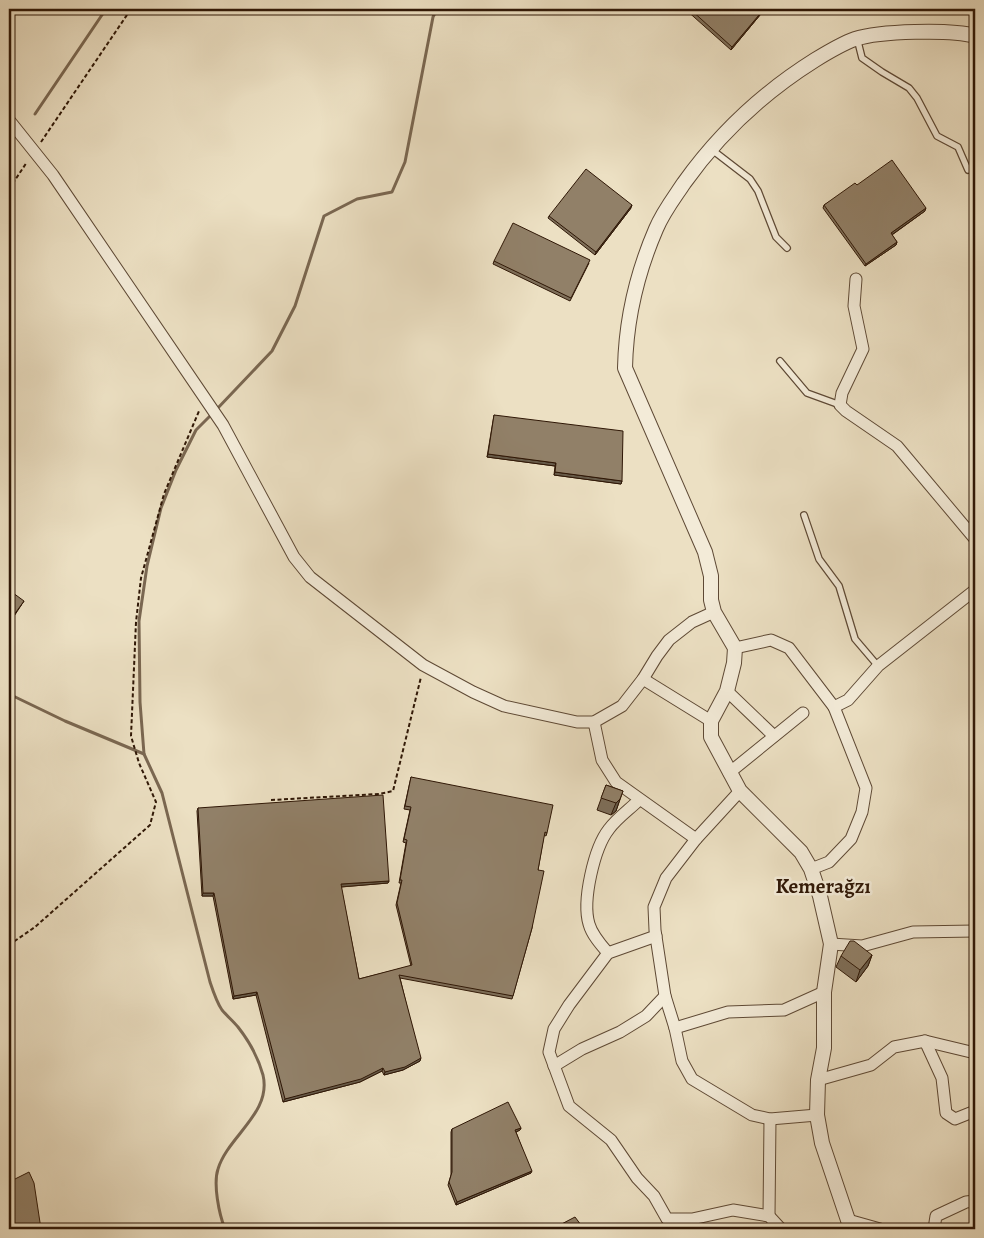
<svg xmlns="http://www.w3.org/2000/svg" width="984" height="1238" font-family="Alegreya,serif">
<rect width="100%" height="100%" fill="#ece0c3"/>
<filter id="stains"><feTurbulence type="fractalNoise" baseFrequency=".004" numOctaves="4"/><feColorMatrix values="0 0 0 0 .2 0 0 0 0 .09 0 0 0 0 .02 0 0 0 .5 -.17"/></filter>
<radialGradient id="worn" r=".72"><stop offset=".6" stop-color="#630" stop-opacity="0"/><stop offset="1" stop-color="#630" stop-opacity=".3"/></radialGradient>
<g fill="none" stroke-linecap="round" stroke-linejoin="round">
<g stroke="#7a6751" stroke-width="3">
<polyline points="35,114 106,9"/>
<polyline points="216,410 272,351 295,306 324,216 357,199 392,192 405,162 433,17 437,9"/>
<path d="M 212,414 L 196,430 L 176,470 L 161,508 L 147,566 L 139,621 L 140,702 L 144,754 L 162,793 L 210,982 C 213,991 217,1003 222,1010 C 227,1016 233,1021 238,1027 C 249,1041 258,1057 263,1075 C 272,1113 228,1136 218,1169 C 213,1184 219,1214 225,1229"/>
<polyline points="9,694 65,721 144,754"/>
</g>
<defs>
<g id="service">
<polyline points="857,38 862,58 882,72 909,88 917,98 937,136 958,147 968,170"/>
<polyline points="711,149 750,179 758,191 776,237 787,248"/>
<polyline points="780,361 807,393 840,405"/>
<polyline points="804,515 819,559 839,586 855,639 878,666"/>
</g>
<g id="minor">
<polyline points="9,120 53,175 223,425 294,557 310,577 423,665 473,692 504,706 577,722 594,722 622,706 643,679 657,656 669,640 692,622 714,612"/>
<polyline points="856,279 854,306 863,349 842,393 840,405 846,411 897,446 975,539"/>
<polyline points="735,648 771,640 789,648 834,707 848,700 878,666 975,590"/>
<polyline points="643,679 711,721"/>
<polyline points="727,691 774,736"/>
<polyline points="594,722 602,760 616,782 696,839"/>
<polyline points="729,773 803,713"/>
<polyline points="811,869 829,862 851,839 862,812 866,788 834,707"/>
<polyline points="656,936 608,953 569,1005 554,1029 549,1052 569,1106 611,1140 637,1178 654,1196 667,1219 692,1219 733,1210 769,1216 781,1229"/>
<polyline points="831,944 862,946 913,932 975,931"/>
<path d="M 608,953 C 601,945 592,935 589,924 C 582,901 594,848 609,829 C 617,818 630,809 639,800"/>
<polyline points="665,996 675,1028 682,1061 692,1079 752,1115 770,1119 817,1115"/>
<polyline points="675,1028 728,1012 784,1010 824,992"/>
<polyline points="925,1041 975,1053"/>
<polyline points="554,1066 582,1049 620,1032 646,1016 665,996 655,930 654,907 666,878 696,839 740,791"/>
<polyline points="818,1080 871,1065 894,1047 925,1041 942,1078 946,1113 955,1119 975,1111"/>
<polyline points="769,1216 770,1119"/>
<polyline points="848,1220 880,1229"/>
<polyline points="934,1229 936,1216 966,1202 975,1201"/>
</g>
<path id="tertiary" d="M 851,1229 L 822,1143 L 817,1115 L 818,1080 L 824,1048 L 824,992 L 831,944 L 820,896 L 811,869 L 801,852 L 740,791 L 711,737 L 711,721 L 727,691 L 734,663 L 735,648 L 714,612 L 711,600 L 711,576 L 705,552 L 625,368 C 626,320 637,273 656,229 C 663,212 674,198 684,183 C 719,134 764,92 815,60 C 828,52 841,44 855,39 C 879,31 951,29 975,36"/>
</defs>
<use href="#service" stroke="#5e4935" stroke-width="8"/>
<use href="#minor" stroke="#5e4935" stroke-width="13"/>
<use href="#tertiary" stroke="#5e4935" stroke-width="16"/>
<g stroke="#2f1706" stroke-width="2" stroke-dasharray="4 2.5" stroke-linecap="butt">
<polyline points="41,142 131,9"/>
<polyline points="9,189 27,162"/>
<polyline points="271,800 379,794 393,791 421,677"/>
<polyline points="9,945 35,927 150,825 156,802 139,763 131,736 136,622 141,578 164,494 199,411"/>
</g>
<use href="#service" stroke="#f3ebd8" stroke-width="5.5"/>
<use href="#minor" stroke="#f3ebd8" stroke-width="11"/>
<use href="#tertiary" stroke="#f3ebd8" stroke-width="14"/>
</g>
<g fill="#7d6e59" stroke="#2f1706">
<polygon points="685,9 765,9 731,50"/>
<polygon points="857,185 925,211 892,235 897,242 896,245 865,266 823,208 824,205"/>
<polygon points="631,208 595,255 548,218 549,216"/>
<polygon points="494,261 589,263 570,301 493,264"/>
<polygon points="494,415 622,481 621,484 554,475 555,466 487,457"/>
<polygon points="411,777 547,833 546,836 544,835 538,870 532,928 512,999 400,978 420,1061 403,1070 384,1075 382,1071 360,1082 283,1102 256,995 233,999 213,896 202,896 197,811 198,808 389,881 388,883 341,887 359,979 411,966 396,905 401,883 399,883 406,843 403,842 410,810 404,809"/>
<polygon points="606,785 623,791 616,811 611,815 597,810"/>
<polygon points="872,955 868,966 856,982 836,967 841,956"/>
<polygon points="521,1128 520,1130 516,1132 531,1173 456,1205 448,1185 451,1175 451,1132 452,1129"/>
</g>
<g fill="#665a49" stroke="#2f1706">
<polygon points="764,9 765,9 731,50 732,47"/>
<polygon points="632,205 631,208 595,255 596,252"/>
<polygon points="926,208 925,211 890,236 891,233"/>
<polygon points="897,242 896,245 865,266 866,264"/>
<polygon points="488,454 556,463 555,466 487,457"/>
<polygon points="555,472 622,481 621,484 554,475"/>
<polygon points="24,601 22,604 9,624 9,622"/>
<polygon points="620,799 616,811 611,815 616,803"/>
<polygon points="389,881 388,883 340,887 341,884"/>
<polygon points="203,893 214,893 213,896 202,896"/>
<polygon points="872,955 868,966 856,982 860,970"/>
<polygon points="257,992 256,995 233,999 234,996"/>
<polygon points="421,1058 420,1061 403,1070 384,1075 385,1072"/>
<polygon points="383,1068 382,1071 360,1082 283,1102 285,1099"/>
<polygon points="521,1128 520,1130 514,1133 515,1130"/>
<polygon points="532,1171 531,1173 456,1205 457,1202"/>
</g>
<g fill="#918068" stroke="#2f1706">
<polygon points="690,9 764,9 732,47"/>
<polygon points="892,160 926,208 891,233 897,242 866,264 824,205 855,183 857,185"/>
<polygon points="586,169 632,205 596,252 549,216"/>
<polygon points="513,223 590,260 571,298 494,261"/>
<polygon points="494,415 623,431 622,481 555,472 556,463 488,454"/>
<polygon points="9,590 24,601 9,622"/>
<polygon points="411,777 553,805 547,833 545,832 538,870 544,871 532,928 513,996 399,975 421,1058 405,1067 385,1072 383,1068 361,1079 285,1099 257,992 234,996 214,893 203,893 198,808 383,795 389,881 341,884 359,979 412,965 397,903 402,880 400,880 407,840 404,839 411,807 405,806"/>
<polygon points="606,785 623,791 620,799 616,803 601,798"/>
<polygon points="850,941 854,941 872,955 860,970 841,956"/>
<polygon points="508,1102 521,1128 515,1130 532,1171 457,1202 449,1182 452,1172 452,1129"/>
<polygon points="29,1172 34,1183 41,1229 9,1229 9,1182"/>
<polygon points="575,1217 584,1229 552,1229"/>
</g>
<g text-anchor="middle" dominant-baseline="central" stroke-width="5" stroke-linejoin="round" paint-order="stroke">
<g font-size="21" font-weight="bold" fill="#2f1706" stroke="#f3ebd8">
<text x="823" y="886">Kemerağzı</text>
</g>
</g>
<rect width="984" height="1238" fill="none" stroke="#ece0c3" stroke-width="30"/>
<rect x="10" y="10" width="964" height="1218" fill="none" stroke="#2f1706" stroke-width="2.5"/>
<rect x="15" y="15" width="954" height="1208" fill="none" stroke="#2f1706"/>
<rect width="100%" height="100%" filter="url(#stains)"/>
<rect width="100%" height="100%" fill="url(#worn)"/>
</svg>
